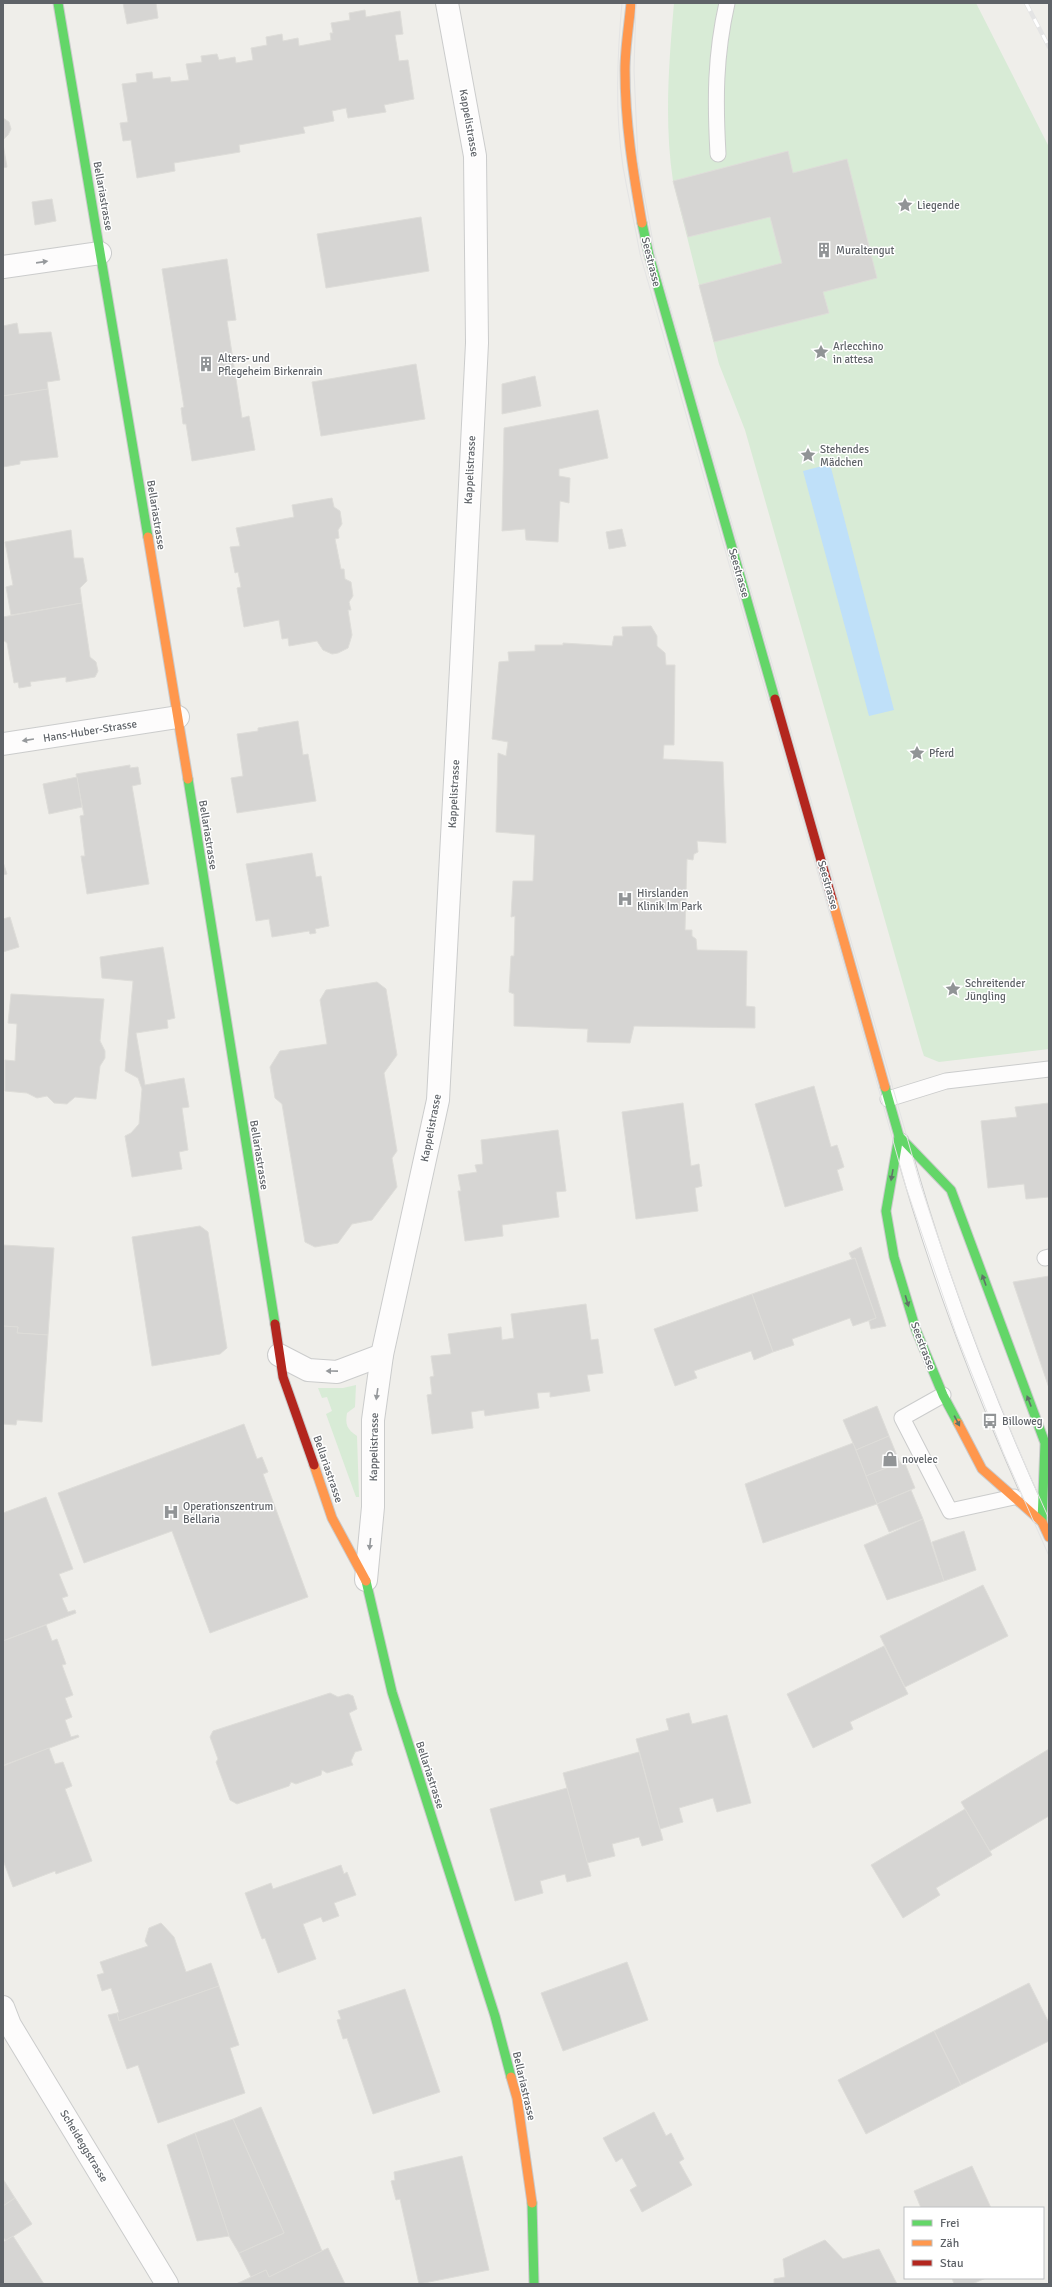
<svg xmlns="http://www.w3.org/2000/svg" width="1052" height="2287" font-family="Signika,sans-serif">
<rect width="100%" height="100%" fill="#efeeea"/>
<g fill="#d8ebd6">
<path d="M 674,3 L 976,3 L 1049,147 L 1049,1049 L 939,1062 L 924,1056 L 922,1050 L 745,430 L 719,364 L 673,181 C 664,122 669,62 674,3 Z"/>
<path d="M 356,1385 L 355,1407 L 347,1413 C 345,1425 347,1429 357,1436 L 359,1497 L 356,1497 L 326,1414 L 332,1411 L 327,1397 L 322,1398 L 318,1388 L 343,1388 Z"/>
</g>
<polygon fill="#bfe0f9" points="830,464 894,710 869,716 803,471"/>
<g fill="#d6d5d3" stroke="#deddd9">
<polygon points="123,3 156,3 158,18 127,24"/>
<polygon points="365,10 366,17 400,11 403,34 395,35 399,61 408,60 414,99 384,105 386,112 348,118 346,108 332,111 334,121 303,127 305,133 239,145 240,152 174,163 175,171 137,178 131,140 123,141 120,123 128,122 122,84 137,82 136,74 152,72 153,79 170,77 171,82 189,80 186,64 202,62 201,56 217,54 219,60 235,57 236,63 253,60 251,48 267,45 266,37 282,34 283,41 298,38 299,46 331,40 330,33 333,33 331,23 350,20 349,13"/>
<polygon points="3,118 9,122 11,129 8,135 4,139"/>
<polygon points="3,144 7,167 3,168"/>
<polygon points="788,151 793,173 847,159 877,278 823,292 829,313 714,342 699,285 782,263 770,217 688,237 673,181"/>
<polygon points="52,199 56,221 35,225 32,202"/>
<polygon points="421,217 429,271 326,288 317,234"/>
<polygon points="227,259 236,320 227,321 242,418 249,416 255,450 192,461 186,424 183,424 181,408 184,407 162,269"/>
<polygon points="17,323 19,334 51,332 60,380 47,382 48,389 3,396 3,326"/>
<polygon points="416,364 425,419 321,436 312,382"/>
<polygon points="535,376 541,406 502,414 502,384"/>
<polygon points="48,389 58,457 20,461 20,464 3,467 3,396"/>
<polygon points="598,410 608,458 559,469 559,476 570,478 569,503 560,501 558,542 526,540 525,529 502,531 504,428"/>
<polygon points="332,498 334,507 340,511 342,524 338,530 339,538 335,539 341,569 344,569 345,579 351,582 353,596 349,602 351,610 348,610 352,635 348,648 338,653 332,654 323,650 317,641 289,646 288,638 282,639 279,620 244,627 237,588 241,587 238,572 235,573 230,547 240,546 236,528 294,517 292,505"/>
<polygon points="622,529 626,546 609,549 606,532"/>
<polygon points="71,530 74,558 83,558 87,581 80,588 82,603 11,615 6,587 13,585 5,542"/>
<polygon points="82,603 90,657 96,662 98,671 95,677 66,682 66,677 30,682 31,686 19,688 18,682 14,683 7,643 3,640 3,617"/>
<polygon points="651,626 657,636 657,646 665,653 666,665 675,665 674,745 664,745 663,759 723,762 726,843 697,841 698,852 694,854 693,860 687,859 685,930 692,930 692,936 696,939 697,950 747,951 746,1006 755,1007 755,1028 634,1026 630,1043 587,1042 588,1029 514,1026 514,994 509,992 511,956 514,956 515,916 511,917 513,881 533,881 535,835 496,832 498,753 506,756 508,742 492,739 499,662 509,661 508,652 535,651 535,645 563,645 563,643 612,646 614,636 623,636 622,627"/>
<polygon points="298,721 303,755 308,754 316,801 237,813 231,778 243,776 237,734 258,731 258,728"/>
<polygon points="130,765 130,768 138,767 141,784 132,786 149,884 87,894 81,856 85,856 80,816 84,815 76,774"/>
<polygon points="77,777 82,807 49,814 43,784"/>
<polygon points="312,853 316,877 321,876 329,926 315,929 316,933 310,934 309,931 272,937 269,919 256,921 246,864"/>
<polygon points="3,862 7,874 3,875"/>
<polygon points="10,917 19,947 3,952 3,919"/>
<polygon points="163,947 175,1018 167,1020 168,1028 136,1033 145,1085 184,1078 189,1107 182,1108 188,1150 179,1152 182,1169 132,1177 125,1136 131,1133 139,1124 142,1089 138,1078 125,1071 133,981 102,978 100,957"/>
<polygon points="377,982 386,989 397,1055 384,1073 397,1151 392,1158 397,1187 372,1220 352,1224 338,1243 315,1247 305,1242 282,1104 275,1098 270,1067 280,1051 327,1044 320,1000 326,990"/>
<polygon points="11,994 104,999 100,1041 105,1051 105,1058 100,1066 96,1099 75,1097 67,1104 54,1103 47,1096 37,1098 27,1093 5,1091 5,1060 15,1061 17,1024 8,1023"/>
<polygon points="814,1086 831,1147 837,1145 844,1167 837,1170 843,1190 785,1207 755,1104"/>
<polygon points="683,1103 691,1166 699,1164 702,1186 695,1188 698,1211 636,1219 622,1112"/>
<polygon points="1049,1103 1049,1197 1026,1199 1024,1184 988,1188 981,1121 1017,1117 1015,1107"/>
<polygon points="558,1130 566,1191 556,1192 559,1217 502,1225 503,1236 465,1241 458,1191 461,1191 458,1175 477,1172 475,1165 483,1164 481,1140"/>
<polygon points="200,1226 208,1232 227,1348 220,1354 152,1366 132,1237"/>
<polygon points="3,1245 54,1248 48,1335 17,1333 18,1327 3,1326"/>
<polygon points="861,1247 886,1326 871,1329 869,1321 876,1318 855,1258 852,1259 849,1253"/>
<polygon points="855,1258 876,1318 853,1326 850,1318 792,1339 794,1345 773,1352 752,1294"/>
<polygon points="1049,1276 1049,1388 1013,1282"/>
<polygon points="752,1294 773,1352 754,1360 751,1351 694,1371 697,1378 675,1386 654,1329"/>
<polygon points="586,1304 591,1340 598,1339 603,1373 587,1375 590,1391 550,1397 550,1392 537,1393 539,1408 485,1416 484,1410 471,1412 473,1428 432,1434 427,1395 432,1394 430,1377 434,1376 431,1356 451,1354 448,1334 501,1327 502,1340 514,1338 511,1314"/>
<polygon points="3,1326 18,1327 17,1333 48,1335 42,1422 17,1420 16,1425 3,1424"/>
<polygon points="877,1406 889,1436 856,1450 843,1420"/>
<polygon points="244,1424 257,1459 262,1457 268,1472 263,1474 308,1597 210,1633 172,1531 84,1563 58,1493"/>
<polygon points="889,1436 900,1463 866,1476 856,1450"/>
<polygon points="853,1443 877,1504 763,1543 745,1484"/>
<polygon points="904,1461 915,1488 877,1504 866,1476"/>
<polygon points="911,1490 923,1519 889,1532 877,1504"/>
<polygon points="46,1497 73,1569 59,1574 68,1596 62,1598 68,1612 75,1610 76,1613 3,1641 3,1513"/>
<polygon points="923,1519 944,1581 887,1600 864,1545"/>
<polygon points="964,1531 976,1570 944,1581 932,1542"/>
<polygon points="983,1585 1008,1636 905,1687 880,1636"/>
<polygon points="46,1625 52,1641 57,1639 66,1664 62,1665 73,1695 65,1698 72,1717 65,1720 71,1737 78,1735 79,1737 4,1765 3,1641"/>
<polygon points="884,1646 908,1694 850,1722 853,1729 813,1748 787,1694"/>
<polygon points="330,1693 338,1697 348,1694 353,1696 357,1709 349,1713 362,1750 355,1752 351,1761 353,1765 327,1773 322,1770 321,1775 296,1784 291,1782 289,1786 237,1804 230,1800 216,1762 218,1759 210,1737 213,1731"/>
<polygon points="689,1713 692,1724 727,1715 751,1803 717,1812 713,1798 679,1808 683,1822 660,1829 636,1739 669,1730 666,1719"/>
<polygon points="49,1748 55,1764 63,1762 72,1786 65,1789 92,1861 56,1874 55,1871 13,1887 3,1860 3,1766"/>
<polygon points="1049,1749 1049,1816 990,1851 961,1802"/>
<polygon points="639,1752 663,1840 642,1846 639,1837 612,1844 615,1856 587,1863 563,1773"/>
<polygon points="567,1788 591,1876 567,1882 565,1874 540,1881 543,1893 515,1901 490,1809"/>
<polygon points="965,1809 992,1855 936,1888 940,1895 903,1918 871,1865"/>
<polygon points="341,1865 344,1874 347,1872 356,1895 334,1903 339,1916 323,1922 321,1917 303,1924 316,1959 278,1973 265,1938 262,1939 245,1893 271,1883 273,1889"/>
<polygon points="161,1923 174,1937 186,1972 211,1963 219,1986 119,2021 117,2013 119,2012 111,1988 102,1991 97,1975 104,1973 100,1962 148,1946 145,1941 149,1928"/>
<polygon points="627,1962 648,2020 563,2051 541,1993"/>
<polygon points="1029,1983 1049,2023 1049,2041 961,2085 934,2031"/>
<polygon points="219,1986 239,2045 230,2048 245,2093 158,2123 138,2065 127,2069 108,2015 117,2013 119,2021"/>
<polygon points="405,1989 440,2092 373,2114 347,2038 343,2039 337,2020 341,2019 338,2011"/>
<polygon points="934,2031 961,2085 866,2134 838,2080"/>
<polygon points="261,2107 322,2251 269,2277 266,2270 251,2277 239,2253 284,2233 233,2119"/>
<polygon points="654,2112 666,2136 671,2133 684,2159 679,2162 692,2185 642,2212 630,2190 637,2186 622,2158 616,2162 603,2138"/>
<polygon points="233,2119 284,2233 239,2253 229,2236 195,2133"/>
<polygon points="195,2133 229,2236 197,2241 167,2145"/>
<polygon points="462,2156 489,2270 419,2284 400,2199 396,2200 391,2181 395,2180 394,2172"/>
<polygon points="972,2166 991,2208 921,2208 914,2191"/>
<polygon points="3,2179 15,2198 3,2206"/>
<polygon points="15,2198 32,2224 6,2241 3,2237 3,2206"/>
<polygon points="13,2236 44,2284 3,2284 3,2242"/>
<polygon points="825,2240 843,2259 879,2249 897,2284 774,2284 774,2279 785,2277 783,2259"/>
<polygon points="328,2248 345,2284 236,2284 266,2270 269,2277"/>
<polygon points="952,2278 986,2278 972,2284 954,2284"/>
</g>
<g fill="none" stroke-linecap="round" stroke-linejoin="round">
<defs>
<g id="lane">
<path d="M 718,154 C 715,100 715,56 727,3"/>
<polyline points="888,1099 946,1081 1049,1069"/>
<path d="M 901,1141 C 936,1269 984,1395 1039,1516"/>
<polyline points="1045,1258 1049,1257"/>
<polyline points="943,1395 902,1418 950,1511 1014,1497"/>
</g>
<g id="street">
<polyline points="3,267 100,253"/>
<polyline points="3,744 178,717"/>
<polyline points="279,1355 308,1370 337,1372 382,1355"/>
<polyline points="366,1580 373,1507 373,1420 382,1355 438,1100 461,668 477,343 475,156 447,3"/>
<polyline points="3,2007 10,2025 167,2284"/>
</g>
<g id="fast">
<polyline points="58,3 148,537"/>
<polyline points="642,223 649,255 775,699"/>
<polyline points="188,779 275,1324"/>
<polyline points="885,1087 899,1136 886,1211 894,1257 916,1330 943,1395 958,1423"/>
<polyline points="899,1136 951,1190 1045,1443 1042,1522"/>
<polyline points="366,1581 392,1692 495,2016 511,2077"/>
<polyline points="532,2203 534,2284"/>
</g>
<g id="slow">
<path d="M 631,3 C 629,25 625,48 625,70 C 625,122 633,172 642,223"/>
<polyline points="148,537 188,779"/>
<polyline points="832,899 885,1087"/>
<polyline points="958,1423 982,1469 1042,1522 1049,1537"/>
<polyline points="314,1465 332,1518 366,1581"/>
<polyline points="511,2077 517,2098 532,2203"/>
</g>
<g id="jam">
<polyline points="775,699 832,899"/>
<polyline points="275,1324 283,1377 314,1465"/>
</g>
</defs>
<use href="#lane" stroke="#cbcccc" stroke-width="17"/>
<use href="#street" stroke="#cbcccc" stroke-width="24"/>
<use href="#fast" stroke="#cacacb" stroke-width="11"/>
<use href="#slow" stroke="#cacacb" stroke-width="11"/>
<use href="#jam" stroke="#cacacb" stroke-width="11"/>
<use href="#lane" stroke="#fdfcfc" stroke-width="15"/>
<use href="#street" stroke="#fdfcfc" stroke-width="22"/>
<use href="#fast" stroke="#63d668" stroke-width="9"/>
<use href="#slow" stroke="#ff974d" stroke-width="9"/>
<use href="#jam" stroke="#b3261e" stroke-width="9"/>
<g stroke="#e4e4e4" stroke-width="1">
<path d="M 622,3 C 617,57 615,114 623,167 C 628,196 635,225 640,254 L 835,933 L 906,1187 L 956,1334 L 1003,1452 L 1049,1556"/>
<path d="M 636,3 L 634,70 L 638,161 L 655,253 L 920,1183 C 957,1298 1000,1410 1049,1519"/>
</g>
<defs>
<polyline id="rail" points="1026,3 1049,47"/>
</defs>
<use href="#rail" stroke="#e4e4e4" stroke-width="4.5"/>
<use href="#rail" stroke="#fff" stroke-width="3" stroke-dasharray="9" stroke-linecap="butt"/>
</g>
<defs><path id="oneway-solid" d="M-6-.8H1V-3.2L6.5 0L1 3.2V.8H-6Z"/></defs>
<g fill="#96999c">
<use href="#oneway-solid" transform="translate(42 262) rotate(-8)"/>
<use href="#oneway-solid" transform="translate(28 740) rotate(171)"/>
<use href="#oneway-solid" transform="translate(332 1371) rotate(-179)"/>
<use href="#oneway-solid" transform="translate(377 1394) rotate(98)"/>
<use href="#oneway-solid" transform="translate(370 1544) rotate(96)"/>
</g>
<g fill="#607468">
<use href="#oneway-solid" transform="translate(892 1175) rotate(100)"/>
<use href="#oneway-solid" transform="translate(984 1280) rotate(-110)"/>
<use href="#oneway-solid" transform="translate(907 1301) rotate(73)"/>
<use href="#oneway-solid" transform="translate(1029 1401) rotate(-111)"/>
<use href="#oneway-solid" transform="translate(957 1421) rotate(62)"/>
</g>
<defs>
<symbol id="sight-bare" viewBox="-9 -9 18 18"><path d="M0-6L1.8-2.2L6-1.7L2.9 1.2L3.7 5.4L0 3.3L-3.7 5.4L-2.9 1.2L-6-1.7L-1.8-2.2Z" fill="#919496" stroke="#fff" stroke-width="2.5" paint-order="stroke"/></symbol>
<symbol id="building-bare" viewBox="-9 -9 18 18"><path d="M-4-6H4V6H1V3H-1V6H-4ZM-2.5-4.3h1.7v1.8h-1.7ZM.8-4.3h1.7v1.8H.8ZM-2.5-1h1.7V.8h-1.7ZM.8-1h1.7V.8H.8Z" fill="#919496" stroke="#fff" stroke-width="2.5" paint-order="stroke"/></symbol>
<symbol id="hospital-bare" viewBox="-9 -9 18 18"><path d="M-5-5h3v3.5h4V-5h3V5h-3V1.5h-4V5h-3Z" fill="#919496" stroke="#fff" stroke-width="2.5" paint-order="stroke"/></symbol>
<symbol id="bus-bare" viewBox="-9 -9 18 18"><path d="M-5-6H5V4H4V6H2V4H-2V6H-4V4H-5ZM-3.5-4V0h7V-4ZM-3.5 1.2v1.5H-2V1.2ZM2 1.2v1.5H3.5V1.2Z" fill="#919496" stroke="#fff" stroke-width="2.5" paint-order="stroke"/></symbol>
<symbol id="shop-bare" viewBox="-9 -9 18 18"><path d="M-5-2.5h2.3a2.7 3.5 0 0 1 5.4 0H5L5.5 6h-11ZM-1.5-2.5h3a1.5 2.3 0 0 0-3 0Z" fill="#919496" stroke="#fff" stroke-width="2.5" paint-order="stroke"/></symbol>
</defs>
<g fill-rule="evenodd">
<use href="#sight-bare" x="894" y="194" width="22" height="22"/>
<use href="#building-bare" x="813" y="239" width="22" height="22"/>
<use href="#sight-bare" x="810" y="341" width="22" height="22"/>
<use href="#building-bare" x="195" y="353" width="22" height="22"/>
<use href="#sight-bare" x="797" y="444" width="22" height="22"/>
<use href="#sight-bare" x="906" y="742" width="22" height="22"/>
<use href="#hospital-bare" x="614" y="888" width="22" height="22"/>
<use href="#sight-bare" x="942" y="978" width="22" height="22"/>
<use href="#bus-bare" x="979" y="1410" width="22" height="22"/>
<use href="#shop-bare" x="879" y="1448" width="22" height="22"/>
<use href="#hospital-bare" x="160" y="1501" width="22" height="22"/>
</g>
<g text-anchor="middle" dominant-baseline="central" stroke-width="3" stroke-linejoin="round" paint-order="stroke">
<g font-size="11" fill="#5f6368" stroke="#fff">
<text transform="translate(469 123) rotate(80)">Kappelistrasse</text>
<text transform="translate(103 196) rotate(80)">Bellariastrasse</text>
<text transform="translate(651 262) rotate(76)">Seestrasse</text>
<text transform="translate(470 470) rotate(-87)">Kappelistrasse</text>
<text transform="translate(156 515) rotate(81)">Bellariastrasse</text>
<text transform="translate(739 573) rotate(74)">Seestrasse</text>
<text transform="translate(90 731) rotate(-9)">Hans-Huber-Strasse</text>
<text transform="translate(454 794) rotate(-87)">Kappelistrasse</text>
<text transform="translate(208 835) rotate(81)">Bellariastrasse</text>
<text transform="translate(828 885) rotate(74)">Seestrasse</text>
<text transform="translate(431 1128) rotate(-79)">Kappelistrasse</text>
<text transform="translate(259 1155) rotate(81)">Bellariastrasse</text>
<text transform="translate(923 1346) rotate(69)">Seestrasse</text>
<text transform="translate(374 1447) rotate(-89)">Kappelistrasse</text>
<text transform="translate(328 1469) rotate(71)">Bellariastrasse</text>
<text transform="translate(430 1775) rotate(72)">Bellariastrasse</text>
<text transform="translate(524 2086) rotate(77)">Bellariastrasse</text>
<text transform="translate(84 2146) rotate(59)">Scheideggstrasse</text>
</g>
<g font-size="11" fill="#5f6368" stroke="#fff" text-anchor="start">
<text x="917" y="205">Liegende</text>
<text x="836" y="250">Muraltengut</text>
<text x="833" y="346">Arlecchino<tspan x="833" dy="13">in attesa</tspan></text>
<text x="218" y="358">Alters- und<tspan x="218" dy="13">Pflegeheim Birkenrain</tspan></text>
<text x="820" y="449">Stehendes<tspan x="820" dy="13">Mädchen</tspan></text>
<text x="929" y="753">Pferd</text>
<text x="637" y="893">Hirslanden<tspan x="637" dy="13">Klinik Im Park</tspan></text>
<text x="965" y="983">Schreitender<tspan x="965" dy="13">Jüngling</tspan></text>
<text x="1002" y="1421">Billoweg</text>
<text x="902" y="1459">novelec</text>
<text x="183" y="1506">Operationszentrum<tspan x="183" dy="13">Bellaria</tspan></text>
</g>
</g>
<rect width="1052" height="2287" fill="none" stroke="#5f6368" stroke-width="8"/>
<rect x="904" y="2207" width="140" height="72" fill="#ffffff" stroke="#bfc1c3"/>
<rect x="912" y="2220" width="20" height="6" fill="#63d668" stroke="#bfc1c3"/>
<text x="940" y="2227" font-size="12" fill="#5f6368">Frei</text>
<rect x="912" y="2240" width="20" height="6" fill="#ff974d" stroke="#bfc1c3"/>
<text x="940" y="2247" font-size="12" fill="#5f6368">Zäh</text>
<rect x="912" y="2260" width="20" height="6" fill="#b3261e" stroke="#bfc1c3"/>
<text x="940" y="2267" font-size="12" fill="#5f6368">Stau</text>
</svg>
